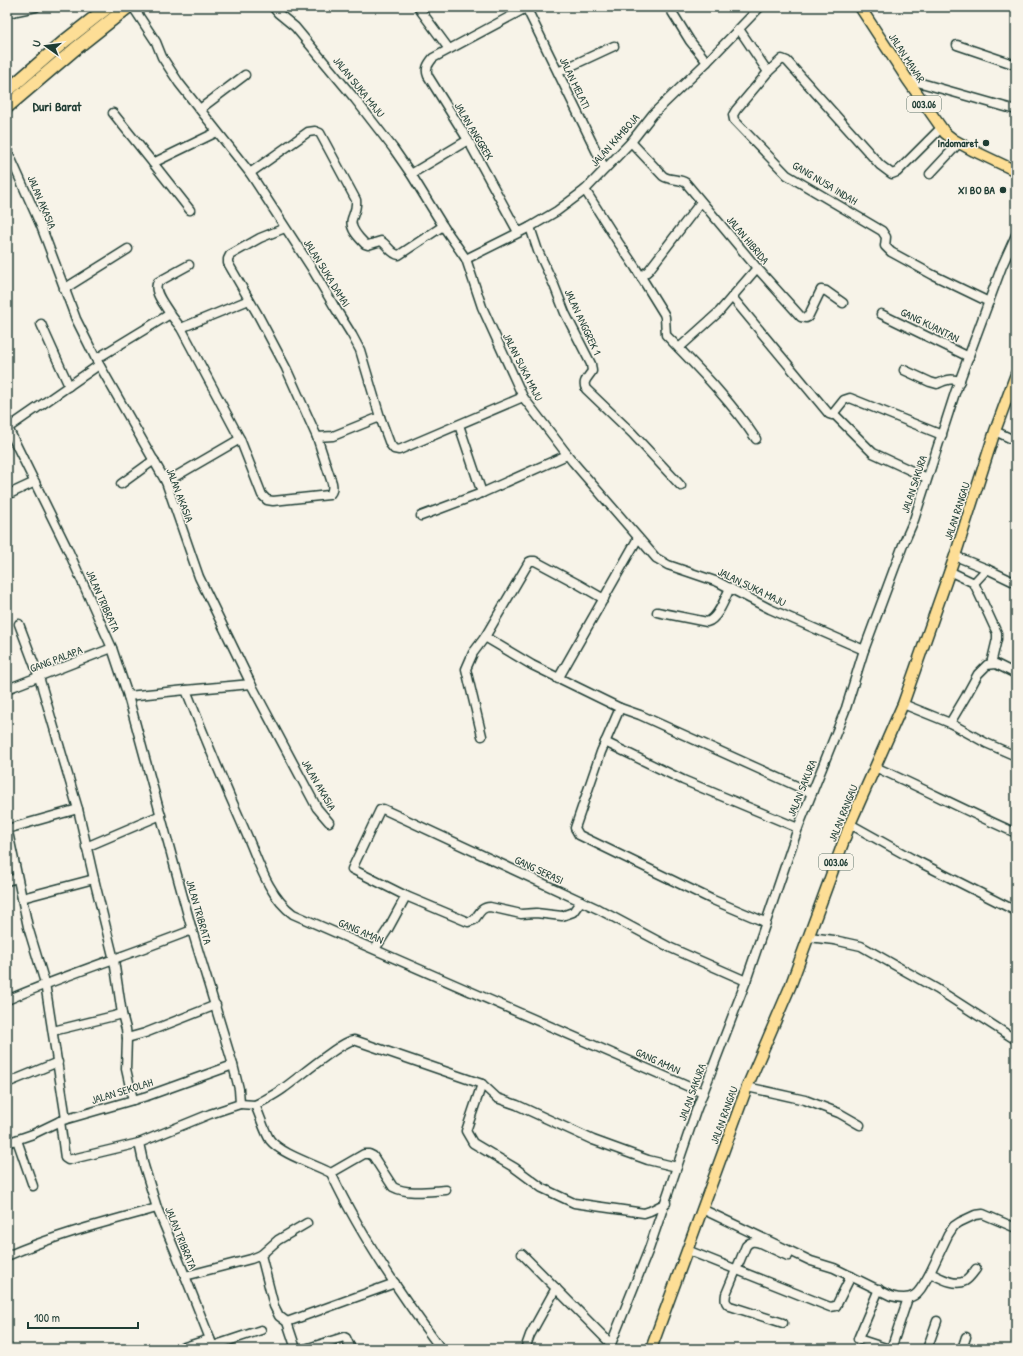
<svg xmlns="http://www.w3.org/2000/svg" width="1023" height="1356" font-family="'Patrick Hand',sans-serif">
<rect width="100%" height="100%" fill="#f7f3e8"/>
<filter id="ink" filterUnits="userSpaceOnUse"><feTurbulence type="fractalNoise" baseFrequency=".025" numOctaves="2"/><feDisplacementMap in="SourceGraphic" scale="8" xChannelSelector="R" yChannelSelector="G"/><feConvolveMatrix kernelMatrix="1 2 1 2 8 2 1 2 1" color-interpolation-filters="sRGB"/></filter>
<g filter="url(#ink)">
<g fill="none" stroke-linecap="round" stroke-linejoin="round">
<defs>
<g id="minor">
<polyline points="133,7 156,42 162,57 179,83 250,173 311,267 334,306 352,335 360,350 380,417 390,444 394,449 399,450 523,397"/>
<polyline points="273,7 278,13 295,27 355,99 393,148 411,174 443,226 466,259 482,307 523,397 573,462 656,558 668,565 718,582 770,609 864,650"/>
<polyline points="418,7 449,49"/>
<polyline points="526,7 605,169"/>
<polyline points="669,7 690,41 707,62"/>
<polyline points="7,13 36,7"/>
<polyline points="739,29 768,72"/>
<polyline points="957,45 1016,65"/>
<polyline points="558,72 614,46"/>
<polyline points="907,79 1016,110"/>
<polyline points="200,109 245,75"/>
<polyline points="113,113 153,163 217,132"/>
<polyline points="941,128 897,172 892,174 880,165 787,61 782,59 768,72 736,110 733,115 734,120 787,175 882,231 886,237 885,246 891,252 933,275 989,302"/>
<path d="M 631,142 L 663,176 C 670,181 679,178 686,183 L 757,268 L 801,317 L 806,318 L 808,317 L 821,290 L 826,291 L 843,303"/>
<polyline points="7,150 41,226 76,319 96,359 166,482 199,577 251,684 317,808 329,822"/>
<polyline points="153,163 190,210"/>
<path d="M 250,173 L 308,132 L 315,131 L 320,133 L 356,200 C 357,208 354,213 352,219 C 349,228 359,238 365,244 L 368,245 L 381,241 C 388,245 391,254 399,255 L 443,226"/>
<polyline points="411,174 468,140"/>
<polyline points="930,174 959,143"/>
<path d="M 585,190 L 618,242 L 635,267 L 664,314 L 665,317 L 666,335 C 698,368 731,401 756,439"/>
<path d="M 530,227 L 538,251 L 554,285 L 565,313 L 591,364 L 592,371 C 588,378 582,381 586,389 L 632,433 L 681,486"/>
<polyline points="285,228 260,238 230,255 228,259 228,263 258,315 286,368 317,437 333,436 380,417"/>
<path d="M 518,232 L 468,140 L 428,76 C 425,69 428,64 433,58 L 526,8"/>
<polyline points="466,259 530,227 557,211 585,190 631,142 653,114 707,62 760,7"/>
<polyline points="641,277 649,270 701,202"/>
<polyline points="64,289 128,249"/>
<polyline points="732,297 829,414 832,415 844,400 850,398 942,435"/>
<path d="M 170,314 C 165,305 152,291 158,282 L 189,265"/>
<polyline points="881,314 969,357"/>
<polyline points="41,324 69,386"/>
<polyline points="181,328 249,300"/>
<polyline points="679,348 719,312 757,268"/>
<path d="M 96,359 L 170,314 L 181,328 L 240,439 L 262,495 L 267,500 L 273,501 L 329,495 C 333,492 333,488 332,483 L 317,437"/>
<path d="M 904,370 L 930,382 L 937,384 C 946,380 950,378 960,381"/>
<polyline points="834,414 873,453 927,478"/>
<polyline points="459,425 482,493"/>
<polyline points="7,426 68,550 112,648 128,696 192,930 233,1065 239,1089 240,1104 210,1114 139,1143 144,1166 157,1208 176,1253 214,1349"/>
<polyline points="8,428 99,365"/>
<polyline points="995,431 1016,441"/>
<polyline points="166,482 240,439"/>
<polyline points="121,484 154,460"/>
<polyline points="7,495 35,482"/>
<polyline points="421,516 482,493 567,455"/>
<polyline points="955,556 987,569 1016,583"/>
<polyline points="949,571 974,583 987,569"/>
<polyline points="974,583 997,633 997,639 991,664"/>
<path d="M 657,612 L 707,622 C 718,619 725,598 730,588"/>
<polyline points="19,624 39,677 78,809 94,879 114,960 122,1014 126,1029 127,1038 145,1033 216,1005"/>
<polyline points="485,637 532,665 620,708"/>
<polyline points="558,679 638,538"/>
<polyline points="7,689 112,648"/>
<polyline points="186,690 251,684"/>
<path d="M 128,696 L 186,690 C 205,738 225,786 246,833 C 258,860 268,896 293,914 L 703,1093"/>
<polyline points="903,704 950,723 986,743 1016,756"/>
<polyline points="950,723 966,696 978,674 987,665 996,664 1016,674"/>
<polyline points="482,736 466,669 473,653 485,637 529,562 531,561 535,561 578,584 604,599"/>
<polyline points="605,742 683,780 798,828"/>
<path d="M 875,767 C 922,788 968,812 1016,833"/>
<polyline points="850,824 911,858 1016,911"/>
<polyline points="7,827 28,927 45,983 66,1119"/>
<polyline points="7,829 78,809"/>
<polyline points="86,847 161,815"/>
<polyline points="7,881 17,878"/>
<path d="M 406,896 L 468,922 L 474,920 C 479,914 481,907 490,907 L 521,914 L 536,913 L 562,916 L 573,912 L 581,901"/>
<polyline points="22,898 94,879"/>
<polyline points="765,922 713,900 579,835 575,828 601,752 620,708 640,715 812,793"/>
<polyline points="809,937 834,940 861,946 937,989 1016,1040"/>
<polyline points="375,949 388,929 406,896 352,869 380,810 383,809 598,909 671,948 746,981"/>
<path d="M 7,1000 C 67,974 131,954 192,930"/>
<polyline points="53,1031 122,1014"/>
<polyline points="127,1038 126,1069 133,1100"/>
<polyline points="7,1083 58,1062"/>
<polyline points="482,1084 466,1131 473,1143 515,1168 542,1188 574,1203 644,1213 650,1211 666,1203"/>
<polyline points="747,1087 805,1100 839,1113 860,1125"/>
<path d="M 240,1104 L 255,1105 L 259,1103 C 268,1098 276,1094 284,1088 C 297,1079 340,1042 354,1040 L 482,1084 L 497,1098 L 517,1105 L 593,1140 L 648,1160 L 677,1167"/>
<path d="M 255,1105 C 259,1113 265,1133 270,1140 C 281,1154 314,1164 331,1173 L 364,1154 L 369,1154 L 373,1156 L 393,1187 C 408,1195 430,1191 446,1190"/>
<polyline points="60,1121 65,1158 68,1160 139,1143"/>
<polyline points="17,1140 33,1186"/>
<polyline points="7,1143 33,1134 60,1121 147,1096 233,1065"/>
<path d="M 331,1173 C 360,1235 400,1294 441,1349"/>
<path d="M 702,1209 L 811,1261 L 834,1268 L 891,1296 C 916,1303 919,1292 930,1273 C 939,1277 955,1287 965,1281 C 969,1279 973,1273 976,1269"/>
<polyline points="687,1250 830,1307 836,1306 851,1276"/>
<polyline points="522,1254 611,1344"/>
<polyline points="261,1255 274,1306 279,1316 287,1322 296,1349"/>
<path d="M 7,1256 C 55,1235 106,1222 157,1208"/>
<polyline points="930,1273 948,1235 954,1226 960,1222 975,1215 983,1214 1016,1228"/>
<polyline points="185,1276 251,1259 261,1255 278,1240 307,1223"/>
<polyline points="879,1289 858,1339 889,1349"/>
<polyline points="287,1322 395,1283"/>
<path d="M 783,1323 L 730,1306 C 725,1303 725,1300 726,1294 L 746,1246 C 750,1241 754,1241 760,1243 L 788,1256"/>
<polyline points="213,1346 261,1330"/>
<polyline points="178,1349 210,1339"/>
<polyline points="305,1349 344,1337 346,1338 351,1349"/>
<polyline points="525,1349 530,1335 556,1288"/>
<polyline points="609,1349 649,1249 696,1111 746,981 798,828 846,708 864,650 903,545 914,520 955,393 1002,266 1016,235"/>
<polyline points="891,1349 908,1298"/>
<polyline points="927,1349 937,1321"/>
<polyline points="962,1349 966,1337"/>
</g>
<g id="major">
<polyline points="860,7 907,79 945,133 954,140 974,151 1016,171"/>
<polyline points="651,1349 747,1087 790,987 850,824 903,704 955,556 995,431 1016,374"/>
</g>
<g id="highway">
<polyline points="7,91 66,40 108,7"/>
<polyline points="7,107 75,49 128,7"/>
</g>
</defs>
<use href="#minor" stroke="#1f3d34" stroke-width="11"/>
<use href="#major" stroke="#1f3d34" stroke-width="13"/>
<use href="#highway" stroke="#1f3d34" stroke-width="15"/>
<use href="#minor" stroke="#f7f3e8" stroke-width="8"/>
<use href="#major" stroke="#fdde96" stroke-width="10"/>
<use href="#highway" stroke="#fdde96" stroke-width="12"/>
</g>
</g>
<g fill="#1f3d34" stroke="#f7f3e8" stroke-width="1.5">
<circle cx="986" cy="143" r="4"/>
<circle cx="1003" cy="190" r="4"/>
</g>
<g text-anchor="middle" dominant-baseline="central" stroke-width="3" stroke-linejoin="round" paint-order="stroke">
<g fill="#f7f3e8" stroke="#60746a" stroke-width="1">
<rect x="907" y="96" width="34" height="16" rx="3"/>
<rect x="819" y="854" width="34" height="16" rx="3"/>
</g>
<g font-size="10" font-weight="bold" fill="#1f3d34">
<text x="924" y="104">003.06</text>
<text x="836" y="862">003.06</text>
</g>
<g font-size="11" fill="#1f3d34" stroke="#f7f3e8">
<text transform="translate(907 58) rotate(57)">JALAN MAWAR</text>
<text transform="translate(575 83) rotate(64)">JALAN MELATI</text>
<text transform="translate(359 87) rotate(51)">JALAN SUKA MAJU</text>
<text transform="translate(474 131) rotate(59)">JALAN ANGGREK</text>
<text transform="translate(615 140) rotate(-48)">JALAN KAMBOJA</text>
<text transform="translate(825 183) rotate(31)">GANG NUSA INDAH</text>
<text transform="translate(42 202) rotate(67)">JALAN AKASIA</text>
<text transform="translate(748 240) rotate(50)">JALAN HIBRIDA</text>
<text transform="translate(327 273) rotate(58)">JALAN SUKA DAMAI</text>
<text transform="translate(583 322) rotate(65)">JALAN ANGGREK 1</text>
<text transform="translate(930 325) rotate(26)">GANG KUANTAN</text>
<text transform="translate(523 367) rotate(63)">JALAN SUKA MAJU</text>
<text transform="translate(914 484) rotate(-72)">JALAN SAKURA</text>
<text transform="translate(180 495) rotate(69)">JALAN AKASIA</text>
<text transform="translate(957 511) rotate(-72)">JALAN RANGAU</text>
<text transform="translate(752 587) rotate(26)">JALAN SUKA MAJU</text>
<text transform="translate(103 601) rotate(66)">JALAN TRIBRATA</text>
<text transform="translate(56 659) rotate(-21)">GANG PALAPA</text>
<text transform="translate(319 785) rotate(60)">JALAN AKASIA</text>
<text transform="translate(802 788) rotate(-68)">JALAN SAKURA</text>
<text transform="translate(843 813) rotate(-68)">JALAN RANGAU</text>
<text transform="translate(539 870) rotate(25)">GANG SERASI</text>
<text transform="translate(199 912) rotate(74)">JALAN TRIBRATA</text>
<text transform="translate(361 931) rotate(23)">GANG AMAN</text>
<text transform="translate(658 1061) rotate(24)">GANG AMAN</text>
<text transform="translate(122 1091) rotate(-17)">JALAN SEKOLAH</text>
<text transform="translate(692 1092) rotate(-70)">JALAN SAKURA</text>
<text transform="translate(724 1115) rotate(-70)">JALAN RANGAU</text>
<text transform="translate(181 1238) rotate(68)">JALAN TRIBRATA</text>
</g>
<g font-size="11" font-weight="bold" fill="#1f3d34" stroke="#f7f3e8" text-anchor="end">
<text x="978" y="143">Indomaret</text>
<text x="995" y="190">XI BO BA</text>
</g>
<g font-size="13" font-weight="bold" fill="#1f3d34" stroke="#f7f3e8">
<text x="57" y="106">Duri Barat</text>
</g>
</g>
<rect width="1023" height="1356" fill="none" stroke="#f7f3e8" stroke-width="24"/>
<rect x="12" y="12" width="999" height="1332" fill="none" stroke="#1f3d34" stroke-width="1.5" filter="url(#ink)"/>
<g transform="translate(46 46) rotate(284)" stroke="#f7f3e8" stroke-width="3" paint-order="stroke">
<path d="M0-3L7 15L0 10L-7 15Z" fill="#1f3d34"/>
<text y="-6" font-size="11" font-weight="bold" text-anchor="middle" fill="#1f3d34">U</text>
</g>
<path d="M28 1322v6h110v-6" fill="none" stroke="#1f3d34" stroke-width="2"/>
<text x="34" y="1322" font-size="12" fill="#1f3d34" stroke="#f7f3e8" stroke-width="3" paint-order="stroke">100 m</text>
</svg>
